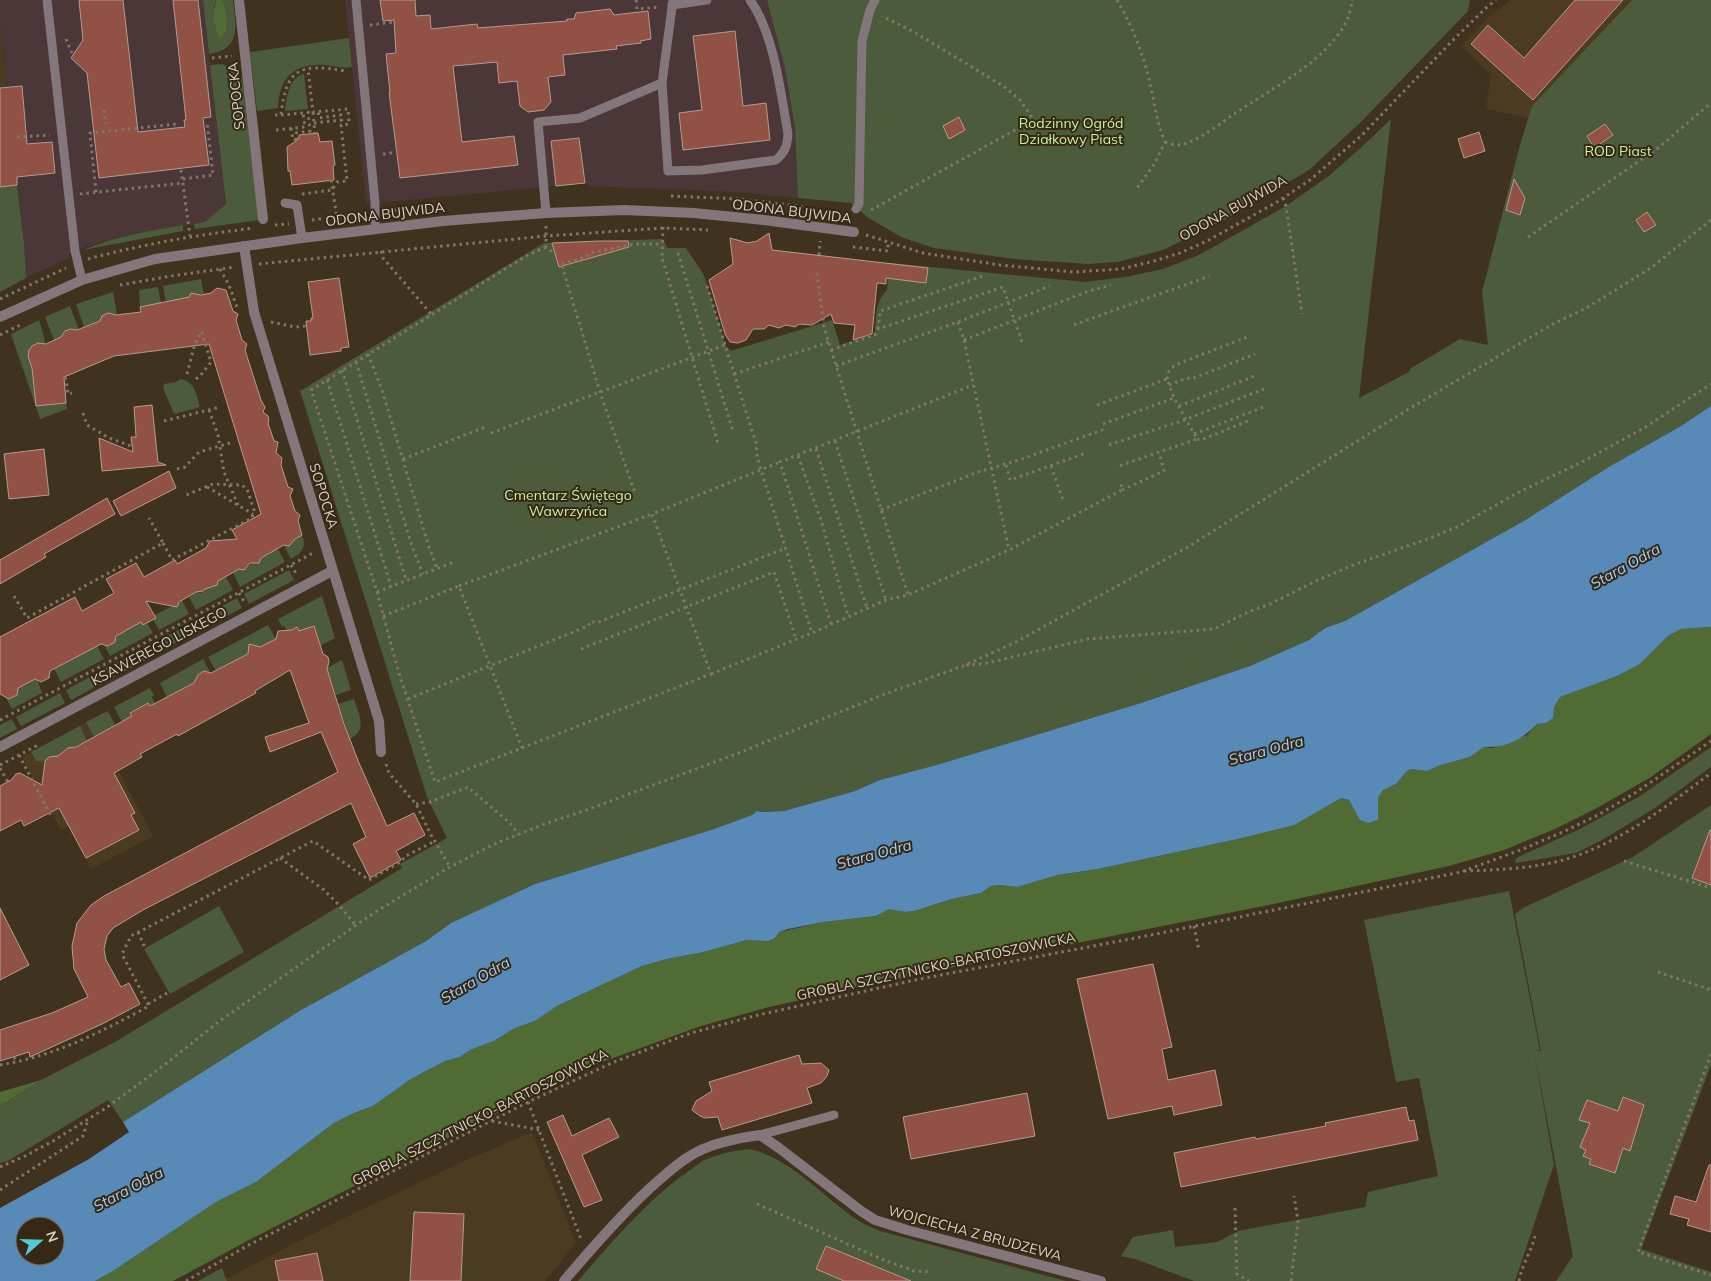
<svg xmlns="http://www.w3.org/2000/svg" width="1711" height="1281" font-family="Mulish,sans-serif">
<rect width="100%" height="100%" fill="#3f321f"/>
<g fill="#4b3b21">
<polygon points="1511,0 1632,0 1533,106 1528,118 1486,109 1491,75 1461,46 1490,16"/>
<polygon points="0,22 17,185 0,187"/>
<polygon points="86,722 114,774 119,772 153,836 91,869 71,831 76,829 73,824 61,830 22,757"/>
<polygon points="532,1132 576,1243 545,1281 227,1281 227,1278 340,1220 462,1162"/>
</g>
<g fill="#4b3638">
<polygon points="0,0 203,0 226,205 205,222 135,233 101,242 69,253 69,258 26,278 24,243 0,22"/>
<polygon points="345,0 767,0 785,68 795,128 798,198 734,192 588,186 585,183 366,204"/>
</g>
<g fill="#4b5b3b">
<path d="M 203,0 L 216,0 L 214,7 L 228,28 L 222,0 L 233,0 C 236,26 242,49 209,54 Z"/>
<polygon points="767,0 1470,0 1468,11 1360,123 1309,170 1230,217 1163,250 1118,262 1088,264 1014,259 934,248 901,237 867,217 851,203 798,198 795,128 785,68"/>
<path d="M 1632,0 L 1711,0 L 1711,406 L 1681,426 L 1612,465 L 1522,522 L 1345,621 L 1325,628 L 1309,640 L 1250,666 L 1141,703 L 940,764 L 880,780 L 855,791 L 784,811 L 755,812 L 752,815 L 714,829 L 535,884 L 451,923 L 426,941 L 301,1010 L 123,1122 L 108,1100 L 8,1161 L 0,1163 L 0,1106 L 41,1080 L 115,1042 L 402,868 L 400,864 L 447,838 L 427,797 L 300,391 L 544,243 L 663,239 L 667,248 L 686,248 L 704,275 L 726,346 L 731,351 L 832,320 L 840,345 L 875,334 C 876,318 875,301 887,290 L 890,263 L 1085,282 L 1125,277 L 1163,269 L 1199,255 L 1286,206 L 1330,175 L 1367,142 L 1391,119 L 1359,398 L 1409,372 L 1411,368 L 1460,339 L 1488,345 L 1482,292 L 1520,145 L 1532,106 Z"/>
<path d="M 349,38 L 352,67 C 343,69 334,66 325,65 C 294,63 279,78 278,108 L 257,111 L 250,52 Z"/>
<polygon points="222,64 228,66 242,78 259,220 195,229 194,224 205,222 226,204 210,65"/>
<path d="M 304,74 L 308,109 L 285,111 C 286,98 289,77 304,74 Z"/>
<polygon points="17,185 24,243 26,278 0,292 0,187"/>
<path d="M 183,225 L 183,231 L 83,250 C 115,236 149,231 183,225 Z"/>
<polygon points="201,279 204,294 191,295 189,297 166,302 163,286"/>
<polygon points="158,287 161,303 140,307 139,290"/>
<path d="M 113,292 L 117,315 C 108,314 104,312 100,321 L 84,327 L 76,304 Z"/>
<polygon points="70,306 79,330 71,329 65,331 61,337 54,340 45,317"/>
<path d="M 39,320 L 46,344 C 33,342 24,349 31,361 L 36,406 L 66,403 L 67,409 L 40,419 L 11,334 Z"/>
<path d="M 180,379 C 195,381 196,394 200,407 L 174,414 L 163,388 L 164,384 L 176,382 Z"/>
<path d="M 302,535 C 307,547 302,553 291,559 L 284,546 L 289,545 L 292,541 Z"/>
<path d="M 278,549 L 285,562 L 240,587 L 233,573 L 240,569 L 245,569 C 250,564 251,564 258,562 L 261,558 Z"/>
<polygon points="289,570 294,580 249,604 244,594"/>
<polygon points="226,577 233,590 196,610 189,597 197,592 201,593 205,588"/>
<polygon points="322,596 335,638 320,646 314,626 299,631 297,627 288,632 284,626 282,627 278,619"/>
<polygon points="237,598 242,608 205,628 200,618"/>
<polygon points="182,600 189,614 159,630 153,619 156,618 155,615 172,606 177,606"/>
<polygon points="141,622 143,625 147,623 153,633 110,656 104,645 108,646 115,642 114,637"/>
<polygon points="193,622 199,631 168,647 163,638"/>
<polygon points="268,625 276,639 259,647 256,646 248,654 216,671 208,657"/>
<polygon points="157,641 162,651 120,674 114,664"/>
<polygon points="97,646 104,659 61,682 54,669"/>
<polygon points="203,659 211,674 204,671 198,675 196,679 197,681 167,697 160,683"/>
<polygon points="342,660 351,690 336,695 327,668"/>
<polygon points="108,667 114,677 71,700 66,690"/>
<polygon points="37,678 42,693 12,709 5,696 10,699 17,695 16,689"/>
<polygon points="150,688 154,695 152,697 155,704 150,706 148,703 130,712 132,716 122,722 114,707"/>
<polygon points="60,693 65,703 21,726 16,717"/>
<path d="M 354,699 C 359,715 368,730 350,739 L 338,704 Z"/>
<polygon points="108,711 115,725 94,737 86,722"/>
<polygon points="12,719 17,729 0,738 0,725"/>
<path d="M 80,726 L 87,741 C 77,747 65,747 58,758 L 50,756 L 45,762 L 36,761 L 31,752 Z"/>
<polygon points="1711,747 1711,767 1655,808 1602,840 1576,853 1516,863 1515,860 1518,857 1580,829 1640,796"/>
<polygon points="1711,805 1711,1065 1641,1249 1711,1272 1711,1281 1556,1281 1573,1256 1534,1051 1554,1165 1515,1281 1194,1281 1135,1259 1121,1256 1133,1237 1173,1230 1175,1247 1217,1242 1238,1231 1365,1207 1368,1192 1438,1176 1419,1078 1396,1082 1364,920 1509,891 1540,1050 1535,1051 1541,1051 1515,914 1523,908 1633,857"/>
<polygon points="219,906 244,952 170,994 144,949"/>
<path d="M 750,1149 C 794,1160 822,1197 859,1221 C 866,1225 873,1228 880,1231 L 1066,1281 L 578,1281 C 612,1242 647,1200 690,1170 C 696,1166 702,1160 709,1158 C 722,1153 736,1150 750,1149 Z"/>
<polygon points="222,1268 227,1281 198,1281"/>
</g>
<g fill="#506b33">
<path d="M 216,0 L 222,0 C 226,12 232,28 221,38 L 218,35 L 213,19 Z"/>
<polygon points="1711,627 1711,734 1651,777 1597,808 1555,829 1504,850 1449,866 1259,907 919,974 769,1007 701,1026 594,1065 467,1128 251,1239 173,1281 95,1281 113,1271 216,1202 256,1182 334,1123 354,1113 373,1106 411,1079 445,1061 460,1057 470,1050 494,1041 515,1028 535,1021 557,1006 642,966 667,959 704,952 747,940 775,938 779,932 824,922 876,916 889,908 905,912 914,911 952,899 981,893 991,886 999,885 1017,887 1058,875 1098,869 1233,840 1341,798 1349,800 1369,823 1378,820 1378,798 1383,790 1396,784 1407,771 1412,769 1427,771 1438,766 1470,757 1484,747 1492,748 1527,735 1537,724 1546,723 1559,697 1617,676 1640,664 1668,636 1681,629"/>
<polygon points="41,1080 3,1104 0,1106 0,1092"/>
</g>
<path fill="#588ab7" fill-rule="evenodd" d="M 1711,406 L 1711,627 L 1681,629 L 1668,636 L 1640,664 L 1617,676 L 1560,697 L 1554,707 L 1553,718 L 1546,723 L 1537,724 C 1522,740 1506,748 1484,747 L 1470,757 L 1438,766 L 1427,771 L 1412,769 L 1407,771 L 1396,784 L 1383,790 L 1378,798 L 1378,820 L 1369,823 L 1360,820 L 1349,800 L 1341,798 L 1294,825 L 1233,840 L 1098,869 L 1058,875 L 1017,887 L 999,885 L 991,886 L 981,893 L 952,899 L 914,911 L 905,912 L 889,909 L 876,916 L 824,922 L 788,929 L 779,932 L 775,938 L 768,941 L 747,940 L 704,952 L 667,959 L 642,966 L 557,1006 L 535,1021 L 515,1028 L 494,1041 L 470,1050 L 460,1057 L 445,1061 L 411,1079 L 373,1106 L 354,1113 L 334,1123 L 256,1182 L 216,1202 L 113,1271 L 95,1281 L 0,1281 L 0,1208 L 89,1159 L 129,1132 L 123,1122 L 301,1010 L 426,941 L 451,923 L 535,884 L 714,829 L 752,815 L 757,811 L 761,812 L 784,811 L 855,791 L 880,780 L 940,764 L 1141,703 L 1250,666 L 1309,640 L 1325,628 L 1345,621 L 1522,522 L 1612,465 L 1681,426 ZM 25,1226 L 55,1226 L 55,1256 L 25,1256 Z"/>
<g fill="#915144" stroke="#b79a93">
<polygon points="79,0 123,0 138,132 185,127 184,120 186,120 173,0 198,0 211,117 203,118 209,165 99,178 87,73 71,58 83,40"/>
<polygon points="380,0 415,0 416,16 430,15 431,29 477,24 478,28 567,21 567,19 574,19 576,13 610,9 614,15 648,11 651,39 640,41 641,43 616,46 617,49 563,55 565,75 548,77 551,102 544,110 528,112 520,106 517,81 499,83 497,62 453,66 462,142 514,136 518,165 400,178 389,92 390,92 386,54 396,53 394,20 383,21"/>
<polygon points="1575,0 1623,0 1533,100 1471,44 1488,25 1524,58"/>
<polygon points="735,31 743,106 766,103 770,140 683,150 679,113 702,110 693,36"/>
<polygon points="22,86 27,144 52,142 55,173 17,177 17,185 0,187 0,88"/>
<polygon points="959,117 965,130 949,139 943,126"/>
<polygon points="1605,124 1613,135 1594,148 1587,136"/>
<polygon points="1479,132 1485,151 1464,158 1458,139"/>
<polygon points="318,133 320,142 332,141 335,165 333,166 334,180 292,185 290,171 288,171 287,147 299,139 299,135"/>
<polygon points="579,138 585,183 556,186 551,141"/>
<polygon points="1514,179 1525,198 1520,215 1506,210"/>
<polygon points="1647,212 1656,225 1644,232 1636,220"/>
<polygon points="769,233 772,250 928,268 926,283 886,278 886,284 877,283 872,334 853,340 855,325 834,323 831,314 812,325 799,324 795,327 786,325 779,328 769,325 764,329 753,329 746,340 738,343 730,342 725,334 709,280 733,264 730,238 748,243 757,241"/>
<polygon points="599,241 628,241 629,247 559,267 552,243"/>
<polygon points="339,278 349,347 341,348 341,351 310,355 306,321 311,321 311,318 313,318 308,282"/>
<polygon points="217,288 226,290 233,311 238,314 236,320 242,340 247,344 245,350 261,400 265,407 263,412 268,416 269,420 268,423 274,441 278,442 276,453 282,458 281,465 288,487 293,489 290,496 295,511 300,515 298,521 302,535 295,539 289,546 284,545 261,558 259,563 250,563 244,570 239,569 218,581 217,585 205,589 203,591 196,592 179,602 177,607 146,601 156,618 143,625 141,622 116,636 115,642 108,646 101,644 50,671 49,678 41,682 35,679 18,688 17,695 9,699 0,694 0,637 75,597 82,611 114,593 106,579 136,563 144,577 175,560 177,564 206,548 210,541 237,539 232,530 261,514 209,344 114,356 64,377 66,403 36,406 32,368 28,356 29,350 32,346 38,343 46,344 61,337 65,331 71,329 77,330 100,321 102,316 108,313 116,315 141,312 140,307 189,297 191,293 201,295 211,293"/>
<polygon points="152,405 158,462 166,465 102,471 99,438 133,452 131,437 136,437 134,407"/>
<polygon points="44,449 49,495 9,499 4,454"/>
<polygon points="169,471 176,488 121,516 113,501"/>
<polygon points="107,498 115,514 44,554 46,557 0,584 0,560"/>
<polygon points="314,626 323,654 328,657 329,662 327,669 344,724 359,763 387,826 414,813 425,835 396,851 401,860 370,878 353,844 366,837 351,803 143,910 113,928 107,936 104,949 106,960 121,987 129,983 140,1004 102,1024 30,1057 29,1052 0,1061 0,1030 52,1013 88,997 74,969 72,946 77,923 91,905 104,896 338,772 321,732 270,752 265,737 309,723 290,670 255,691 256,693 178,736 177,734 140,754 142,757 114,773 135,813 131,815 139,830 86,858 59,808 24,826 21,820 0,831 0,786 11,780 16,774 20,773 42,785 45,761 49,757 58,756 68,748 76,747 132,716 130,713 148,703 150,706 188,686 194,683 198,675 204,671 211,673 248,654 249,644 260,647 276,639 278,631 292,630 297,627 299,631"/>
<polygon points="1710,830 1711,830 1711,885 1692,878"/>
<polygon points="0,908 29,965 0,980"/>
<polygon points="1153,964 1172,1047 1162,1049 1168,1080 1215,1070 1222,1105 1174,1115 1172,1106 1108,1119 1077,979"/>
<polygon points="799,1055 802,1064 821,1063 829,1070 827,1076 821,1083 807,1088 812,1103 722,1130 718,1117 705,1118 700,1116 692,1110 696,1101 712,1091 709,1082"/>
<polygon points="1027,1093 1035,1136 911,1159 903,1117"/>
<polygon points="1623,1097 1644,1105 1630,1151 1623,1148 1615,1173 1589,1164 1591,1159 1583,1156 1586,1150 1580,1147 1590,1123 1579,1120 1587,1100 1618,1111"/>
<polygon points="1406,1107 1409,1121 1414,1120 1418,1140 1181,1187 1174,1153 1255,1137 1256,1139 1326,1126 1325,1123"/>
<polygon points="563,1115 572,1136 609,1118 619,1137 582,1155 602,1200 584,1207 547,1122"/>
<polygon points="1709,1165 1711,1165 1711,1232 1687,1225 1689,1219 1670,1214 1675,1196 1696,1202"/>
<polygon points="414,1212 464,1214 461,1281 410,1281"/>
<polygon points="826,1246 911,1281 844,1281 816,1269"/>
<polygon points="317,1253 323,1281 279,1281 275,1261"/>
</g>
<g fill="none" stroke-linecap="round" stroke-linejoin="round">
<g stroke="#827767" stroke-width="3" stroke-dasharray="2.5 4" stroke-linecap="butt">
<polyline points="636,0 637,9 660,7"/>
<path d="M 1117,0 C 1130,22 1140,46 1147,71 C 1154,95 1155,119 1165,142 L 1155,163 L 1135,191"/>
<polyline points="370,25 394,22"/>
<polyline points="66,39 72,53"/>
<polyline points="212,58 232,56"/>
<polyline points="104,110 106,124"/>
<path d="M 275,115 L 281,115 C 286,68 300,63 345,71"/>
<polyline points="281,115 313,112 315,133"/>
<polyline points="314,123 342,120 341,115 319,118 318,111"/>
<polyline points="291,128 293,140 299,139"/>
<polyline points="276,130 305,127 303,113"/>
<polyline points="17,137 50,135"/>
<polyline points="297,140 296,133 310,131 308,112"/>
<path d="M 1165,142 C 1173,145 1180,146 1187,143 C 1204,137 1222,122 1237,112 C 1266,93 1311,68 1333,41 C 1343,30 1351,15 1352,0"/>
<polyline points="383,154 397,152"/>
<polyline points="181,170 190,236"/>
<polyline points="183,179 213,175 207,122"/>
<polyline points="331,180 337,218"/>
<polyline points="96,192 90,133 177,124"/>
<polyline points="80,194 183,183"/>
<polyline points="302,194 332,190 337,182 347,181 341,125 349,124 348,109 313,112 308,69"/>
<polyline points="671,196 740,199 806,207 809,211"/>
<polyline points="1283,198 1286,206 1302,314"/>
<polyline points="871,210 1033,120 1028,111 1019,99 1003,86 916,33 882,16"/>
<polyline points="387,211 425,207"/>
<polyline points="312,220 363,213"/>
<polyline points="275,225 289,224"/>
<polyline points="546,226 546,247 555,254"/>
<polyline points="663,227 662,258 718,443"/>
<polyline points="866,235 923,253 1000,265 1073,272 1121,269 1154,261 1180,253 1207,241 1243,221 1277,202 1310,180 1362,135 1454,39 1487,7 1496,0"/>
<polyline points="1528,237 1657,149 1711,103"/>
<polyline points="546,247 526,256 311,390 377,592 398,670 435,782 711,674 652,514 780,462"/>
<polyline points="853,247 888,251 888,242"/>
<polyline points="381,251 383,258 432,315"/>
<polyline points="678,253 733,431"/>
<polyline points="819,255 820,241"/>
<path d="M 88,259 C 144,244 197,235 254,228"/>
<polyline points="259,264 546,236 663,228 708,230"/>
<polyline points="562,264 586,257 590,253 635,244 662,244"/>
<polyline points="562,266 600,392 635,493"/>
<polyline points="220,269 229,285 238,310"/>
<polyline points="817,273 824,327 908,595"/>
<polyline points="120,285 171,276 235,267"/>
<polyline points="707,286 725,345"/>
<polyline points="0,299 66,268"/>
<polyline points="271,322 295,327 307,326"/>
<polyline points="958,322 964,340 1009,550"/>
<path d="M 1074,325 C 1119,308 1164,293 1209,276"/>
<polyline points="878,329 880,311 983,276"/>
<polyline points="0,335 20,325"/>
<polyline points="964,340 1086,292 1111,285"/>
<polyline points="831,350 876,334 878,329 1003,287 1022,342"/>
<polyline points="368,354 382,390 429,547 437,568"/>
<polyline points="356,362 412,546 423,574"/>
<polyline points="836,366 958,322 1050,286"/>
<polyline points="342,370 406,580"/>
<polyline points="187,374 194,347 201,331"/>
<polyline points="734,374 829,342"/>
<polyline points="64,379 66,379 68,394 72,393"/>
<polyline points="196,379 200,376 211,362 201,330"/>
<polyline points="1167,379 1169,371 1175,365 1247,337"/>
<polyline points="327,380 391,586"/>
<polyline points="1169,385 1187,378 1191,379 1255,354"/>
<polyline points="1097,405 1167,379 1174,398 1197,439 1116,467"/>
<polyline points="1179,406 1257,375"/>
<polyline points="209,410 218,435 224,472 238,505"/>
<polyline points="83,413 87,425 109,438 131,446"/>
<polyline points="164,421 220,407"/>
<polyline points="1103,424 1174,398"/>
<polyline points="491,433 725,345 757,446 756,451 761,470 812,633 886,600 908,595 1009,550 1122,490 1121,484"/>
<polyline points="1194,434 1266,406"/>
<polyline points="1197,439 1201,440 1248,421"/>
<polyline points="835,441 886,600"/>
<polyline points="1109,445 1187,419 1264,389"/>
<polyline points="816,449 867,608"/>
<polyline points="798,456 821,520 848,616"/>
<polyline points="403,459 488,426"/>
<polyline points="1006,465 1010,480 1086,453"/>
<polyline points="1051,466 1063,500"/>
<polyline points="177,469 185,467 199,452 230,443"/>
<polyline points="207,487 253,514"/>
<polyline points="1122,490 1164,471 1159,452"/>
<polyline points="881,510 978,472 1019,460 1105,429"/>
<polyline points="163,543 172,560 252,518 254,510 247,489 242,485 213,484 186,495"/>
<polyline points="291,565 297,575"/>
<polyline points="459,586 652,514"/>
<polyline points="377,592 454,562"/>
<polyline points="239,593 245,603"/>
<polyline points="14,596 27,618 163,543 149,518"/>
<polyline points="383,616 459,586 522,748"/>
<polyline points="831,624 780,462 973,385"/>
<polyline points="581,649 774,572 796,639"/>
<polyline points="966,665 983,664 1088,639 1214,629 1248,612 1270,604 1320,579 1356,564 1433,537 1457,527 1521,491 1582,462 1644,428 1711,384"/>
<polyline points="711,674 812,633"/>
<polyline points="408,699 588,626 591,621 596,623 786,548"/>
<polyline points="0,720 313,553"/>
<polyline points="19,755 51,816"/>
<polyline points="386,764 389,773 416,804 430,833 450,867"/>
<polyline points="0,765 40,744"/>
<polyline points="0,768 8,782"/>
<polyline points="416,804 430,802 468,787 512,825 518,835"/>
<polyline points="280,858 324,890 340,906 356,926"/>
<polyline points="1624,861 1711,888"/>
<path d="M 1464,871 C 1493,870 1522,869 1551,863 C 1611,850 1663,809 1711,773"/>
<polyline points="1194,926 1199,951"/>
<polyline points="138,932 145,948"/>
<polyline points="1658,972 1711,990"/>
<polyline points="148,1004 169,992"/>
<polyline points="1711,1054 1638,1252 1711,1275"/>
<polyline points="14,1057 16,1062"/>
<path d="M 0,1065 C 55,1056 101,1032 149,1006 L 122,954 L 131,936 L 313,841 L 369,880 L 402,861 L 404,857 L 435,841"/>
<polyline points="528,1102 581,1239"/>
<polyline points="492,1121 539,1130"/>
<polyline points="0,1167 25,1156 53,1141 106,1108 163,1066 221,1020 375,912 450,867 492,845 547,823 581,812 736,754 882,695 963,666 1016,642 1186,548 1412,407 1553,324 1590,306 1652,267 1711,220"/>
<polyline points="0,1190 83,1136 88,1120"/>
<polyline points="757,1204 884,1260 914,1271 932,1272"/>
<polyline points="1235,1208 1237,1274 1249,1281"/>
<polyline points="186,1281 247,1246 528,1102 614,1062 691,1033 754,1016 915,980 1151,935 1461,872 1523,849 1565,831 1598,815 1635,793 1711,741"/>
<polyline points="1291,1281 1298,1221 1294,1196"/>
<path d="M 1519,1281 C 1522,1265 1531,1252 1535,1236"/>
</g>
<g stroke="#83777b" stroke-width="9">
<polyline points="47,0 75,251 82,280"/>
<polyline points="356,0 375,203 375,229"/>
<polyline points="672,5 707,0"/>
<path d="M 662,83 L 668,171 L 702,170 L 776,160 C 785,152 787,147 788,134 C 781,94 774,33 750,0"/>
<polyline points="285,203 297,205 302,238"/>
<polyline points="856,209 859,204 862,41 870,10 875,0"/>
<polyline points="546,213 538,122 580,118 662,83 673,0"/>
<polyline points="760,1135 834,1115"/>
</g>
<polyline stroke="#83777b" stroke-width="10" points="239,0 263,219"/>
<g stroke="#83777b" stroke-width="10">
<polyline points="244,246 254,312 379,721 381,752"/>
<polyline points="0,317 82,280 155,259 302,238 443,221 546,213 624,210 694,213 764,220 854,232"/>
<polyline points="0,747 332,571"/>
<path d="M 564,1281 C 591,1249 618,1218 649,1189 C 664,1176 679,1161 697,1152 C 716,1142 738,1138 760,1135 L 779,1148 L 861,1211 L 875,1220 L 907,1230 L 1101,1281"/>
</g>
</g>
<g text-anchor="middle" dominant-baseline="central" stroke-width="4" stroke-linejoin="round" paint-order="stroke">
<g font-size="14" fill="#dad2c6" stroke="#352815">
<text transform="translate(236 96) rotate(-96)">SOPOCKA</text>
<text transform="translate(1233 208) rotate(-29)">ODONA BUJWIDA</text>
<text transform="translate(792 211) rotate(7)">ODONA BUJWIDA</text>
<text transform="translate(385 214) rotate(-7)">ODONA BUJWIDA</text>
<text transform="translate(324 496) rotate(73)">SOPOCKA</text>
<text transform="translate(159 646) rotate(-28)">KSAWEREGO LISKEGO</text>
<text transform="translate(936 966) rotate(-12)">GROBLA SZCZYTNICKO-BARTOSZOWICKA</text>
<text transform="translate(480 1117) rotate(-27)">GROBLA SZCZYTNICKO-BARTOSZOWICKA</text>
<text transform="translate(975 1233) rotate(15)">WOJCIECHA Z BRUDZEWA</text>
</g>
<g font-size="14" fill="#c8f29e" stroke="#352815">
<text x="1071" y="123">Rodzinny Ogród<tspan x="1071" dy="16">Działkowy Piast</tspan></text>
<text x="1618" y="151">ROD Piast</text>
<text x="568" y="495">Cmentarz Świętego<tspan x="568" dy="16">Wawrzyńca</tspan></text>
</g>
<g font-size="15" font-style="italic" fill="#a5cff6" stroke="#352815">
<text transform="translate(1625 566) rotate(-29)">Stara Odra</text>
<text transform="translate(1266 750) rotate(-15)">Stara Odra</text>
<text transform="translate(874 854) rotate(-15)">Stara Odra</text>
<text transform="translate(475 980) rotate(-30)">Stara Odra</text>
<text transform="translate(128 1189) rotate(-28)">Stara Odra</text>
</g>
</g>
<g transform="translate(40 1241) rotate(70)"><circle r="24" fill="#352815" stroke="#776c5c"/>
<path d="M0-4L9 19L0 12L-9 19Z" fill="#51ccd4"/>
<text y="-8" font-size="14" font-weight="bold" text-anchor="middle" fill="#dad2c6">N</text>
</g>
</svg>
